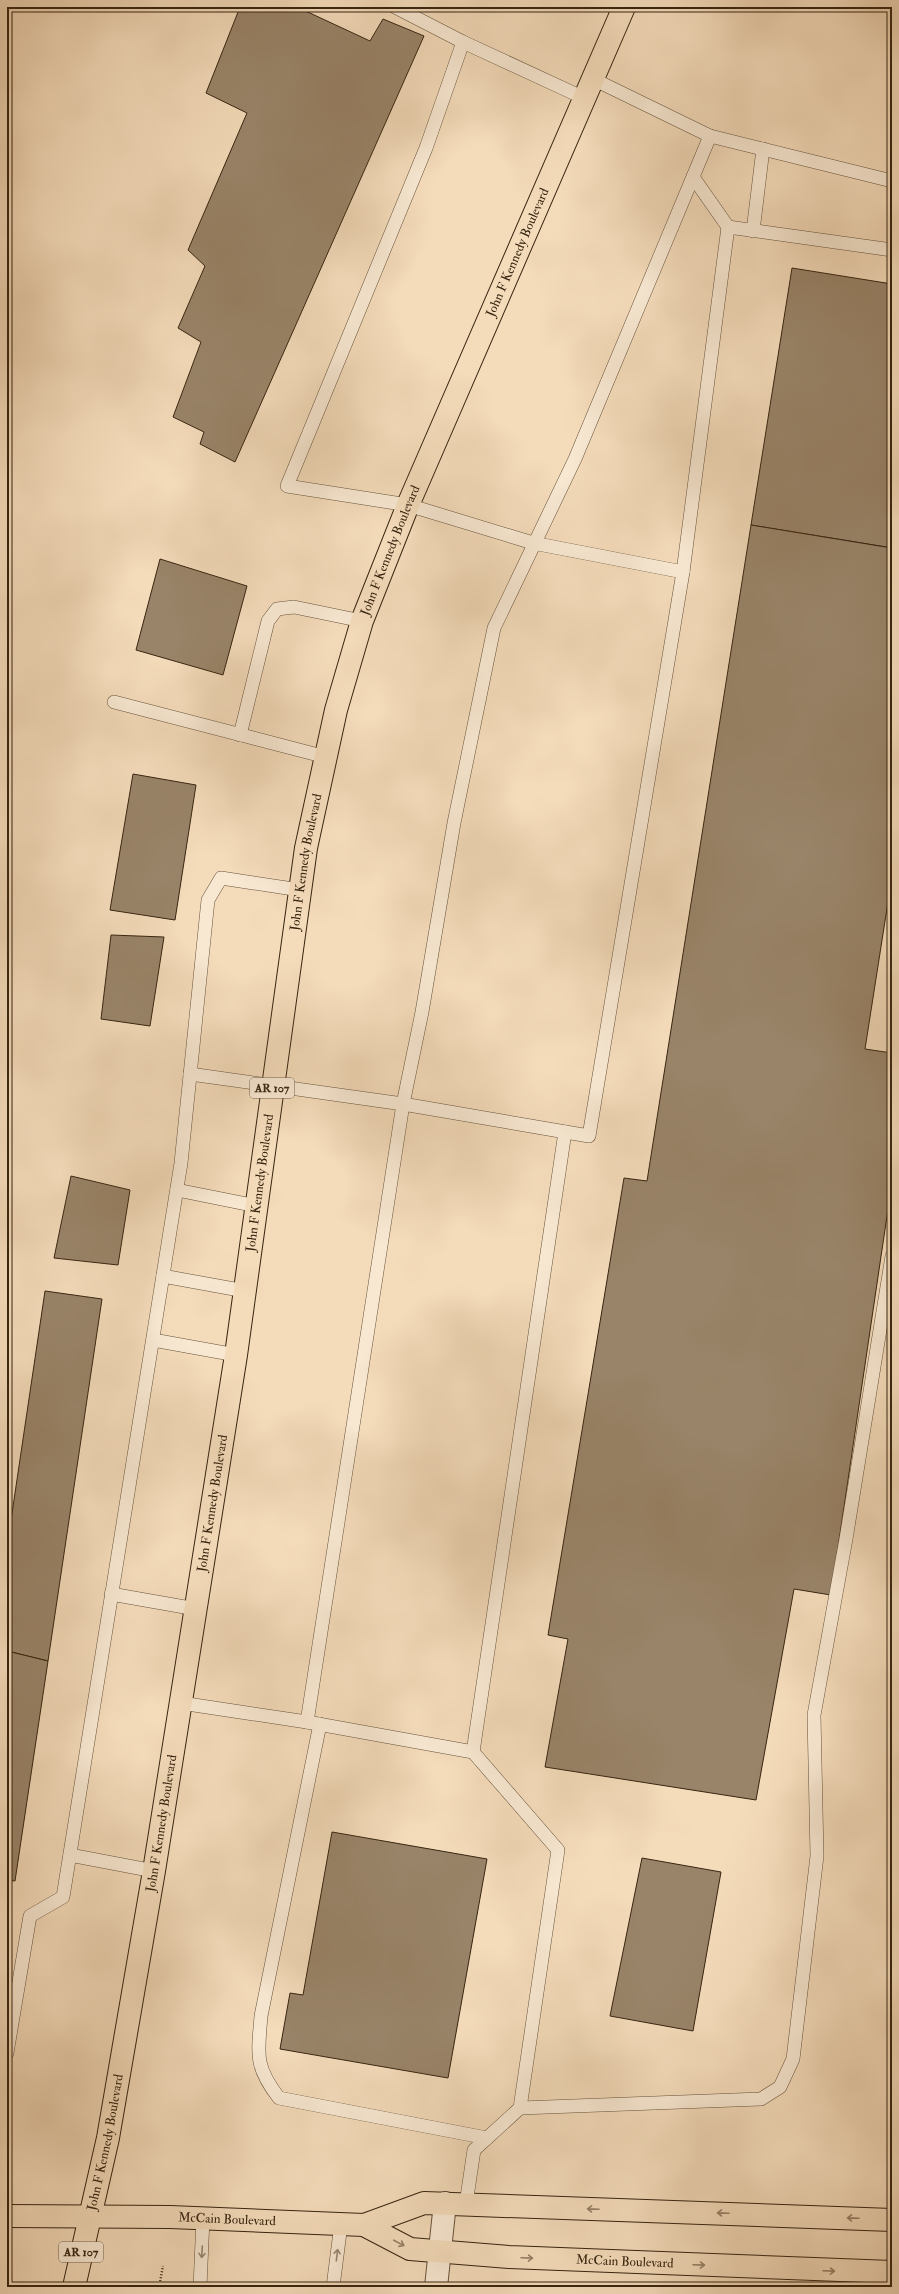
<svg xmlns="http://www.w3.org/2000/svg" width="899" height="2294" font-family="'IM FELL Double Pica',serif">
<rect width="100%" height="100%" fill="#f4dbba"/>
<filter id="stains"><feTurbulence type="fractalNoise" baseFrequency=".005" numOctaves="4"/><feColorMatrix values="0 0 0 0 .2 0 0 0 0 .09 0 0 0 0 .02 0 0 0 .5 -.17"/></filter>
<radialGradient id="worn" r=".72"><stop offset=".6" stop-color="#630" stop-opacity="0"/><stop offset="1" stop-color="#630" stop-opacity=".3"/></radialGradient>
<g fill="#998469" stroke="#372511">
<polygon points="240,7 297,7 370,41 383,19 424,36 235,462 200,444 204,432 173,417 201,342 178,328 205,266 188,250 247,113 206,93"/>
<polygon points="792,268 892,284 892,548 751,525"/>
<polygon points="751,525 892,548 892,889 890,889 865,1049 892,1053 892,1182 831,1595 794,1589 756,1800 545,1767 568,1639 548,1635 624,1178 647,1181"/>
<polygon points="160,559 247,586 223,675 136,650"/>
<polygon points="133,774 196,785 175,920 110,910"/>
<polygon points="111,935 164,937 150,1026 101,1019"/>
<polygon points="71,1176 130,1190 118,1265 54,1258"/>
<polygon points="45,1291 102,1299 48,1661 7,1651 7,1547"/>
<polygon points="7,1651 48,1661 15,1881 7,1880"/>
<polygon points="332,1832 487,1859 448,2078 280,2049 290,1993 303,1995"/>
<polygon points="642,1858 721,1872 693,2031 610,2016"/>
</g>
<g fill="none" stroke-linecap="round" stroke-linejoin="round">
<defs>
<g id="lane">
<polyline points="395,7 463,42 584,98"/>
<polyline points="710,136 892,181"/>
<polyline points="693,177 728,227"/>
<polyline points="753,231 763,149"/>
<polyline points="683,572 728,227 892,250"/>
<polyline points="114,702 326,757"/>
<polyline points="240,735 268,621 277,609 294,607 362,621"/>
<polyline points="190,1074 403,1104 589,1136 683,572 533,543 408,505 287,486 426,148 463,42"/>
<polyline points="177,1190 256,1206"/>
<polyline points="163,1276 245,1291"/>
<polyline points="153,1340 236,1355"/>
<polyline points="111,1594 196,1609"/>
<polyline points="181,1703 307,1722 403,1104 422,1012 454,823 494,628 575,459 710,136 593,79"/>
<polyline points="307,1722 473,1752 565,1132"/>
<path d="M 320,1724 L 261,2016 C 258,2054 254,2066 279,2098 L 487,2138"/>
<polyline points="70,1855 154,1871"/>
<polyline points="7,2053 30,1916 63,1897 181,1163 208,900 221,878 300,890"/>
<polyline points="520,2108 761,2099 780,2087 793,2059 817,1856 814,1715 846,1539 892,1256"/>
<polyline points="466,2204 474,2150 520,2108 558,1850 473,1752"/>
<polyline points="200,2287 203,2218"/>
<polyline points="333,2287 341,2224"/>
</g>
<polyline id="street" points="436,2287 445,2203"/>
<g id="primary">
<path id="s1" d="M 7,2216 L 170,2217 L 364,2225 L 424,2203 L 892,2220"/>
<path id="s2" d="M 364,2225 L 410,2249 L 509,2257 L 892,2272"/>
<path id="s3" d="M 74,2287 L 108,2138 L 154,1871 L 236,1355 L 306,848 L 336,710 L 362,621 L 408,505 L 624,7"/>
</g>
</defs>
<use href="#lane" stroke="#66523b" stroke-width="14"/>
<use href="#street" stroke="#66523b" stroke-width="24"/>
<use href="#primary" stroke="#372511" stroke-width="24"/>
<polyline stroke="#372511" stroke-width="2.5" stroke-dasharray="1 2" stroke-linecap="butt" points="159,2287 163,2266"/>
<use href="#lane" stroke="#f8e8d2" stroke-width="13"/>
<use href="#street" stroke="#f8e8d2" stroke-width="22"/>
<use href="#primary" stroke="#f4dbba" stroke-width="22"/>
</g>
<defs><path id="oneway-shaft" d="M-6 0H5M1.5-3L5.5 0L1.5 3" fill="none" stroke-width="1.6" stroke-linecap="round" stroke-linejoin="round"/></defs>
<g stroke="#968066">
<use href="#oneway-shaft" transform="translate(593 2209) rotate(-178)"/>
<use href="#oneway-shaft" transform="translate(723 2213) rotate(-178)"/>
<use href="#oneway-shaft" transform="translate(853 2218) rotate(-178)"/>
<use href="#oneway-shaft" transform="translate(399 2243) rotate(28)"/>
<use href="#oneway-shaft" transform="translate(527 2258) rotate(2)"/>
<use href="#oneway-shaft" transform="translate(699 2265) rotate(2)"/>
<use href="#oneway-shaft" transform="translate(829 2271) rotate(2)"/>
</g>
<g stroke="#988672">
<use href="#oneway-shaft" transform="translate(202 2252) rotate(93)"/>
<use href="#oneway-shaft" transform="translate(337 2255) rotate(-83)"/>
</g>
<g text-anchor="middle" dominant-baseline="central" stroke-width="3.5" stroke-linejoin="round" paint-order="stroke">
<g fill="#f8e8d2" stroke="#71604b" stroke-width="1">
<rect x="250" y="1078" width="44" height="20" rx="3"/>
<rect x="59" y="2242" width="44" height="20" rx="3"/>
</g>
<g font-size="12" font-weight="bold" fill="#372511">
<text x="272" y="1088">AR 107</text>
<text x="81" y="2252">AR 107</text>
</g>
<g font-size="13" fill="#372511" stroke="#f8e8d2">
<text stroke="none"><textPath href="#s3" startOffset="2092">John F Kennedy Boulevard</textPath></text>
<text stroke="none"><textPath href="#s3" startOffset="1768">John F Kennedy Boulevard</textPath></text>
<text stroke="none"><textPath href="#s3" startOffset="1444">John F Kennedy Boulevard</textPath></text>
<text stroke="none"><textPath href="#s3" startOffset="1120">John F Kennedy Boulevard</textPath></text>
<text stroke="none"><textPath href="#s3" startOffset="796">John F Kennedy Boulevard</textPath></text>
<text stroke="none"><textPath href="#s3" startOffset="472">John F Kennedy Boulevard</textPath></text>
<text stroke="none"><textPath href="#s3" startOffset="148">John F Kennedy Boulevard</textPath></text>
<text stroke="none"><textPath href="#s1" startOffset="220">McCain Boulevard</textPath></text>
<text stroke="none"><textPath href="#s2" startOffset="267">McCain Boulevard</textPath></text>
</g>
</g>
<rect width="899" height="2294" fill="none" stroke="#f4dbba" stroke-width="24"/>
<rect x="8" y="8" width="883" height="2278" fill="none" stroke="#372511" stroke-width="2"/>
<rect x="12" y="12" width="875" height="2270" fill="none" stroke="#372511"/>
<rect width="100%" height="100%" filter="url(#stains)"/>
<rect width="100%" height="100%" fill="url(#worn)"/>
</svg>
